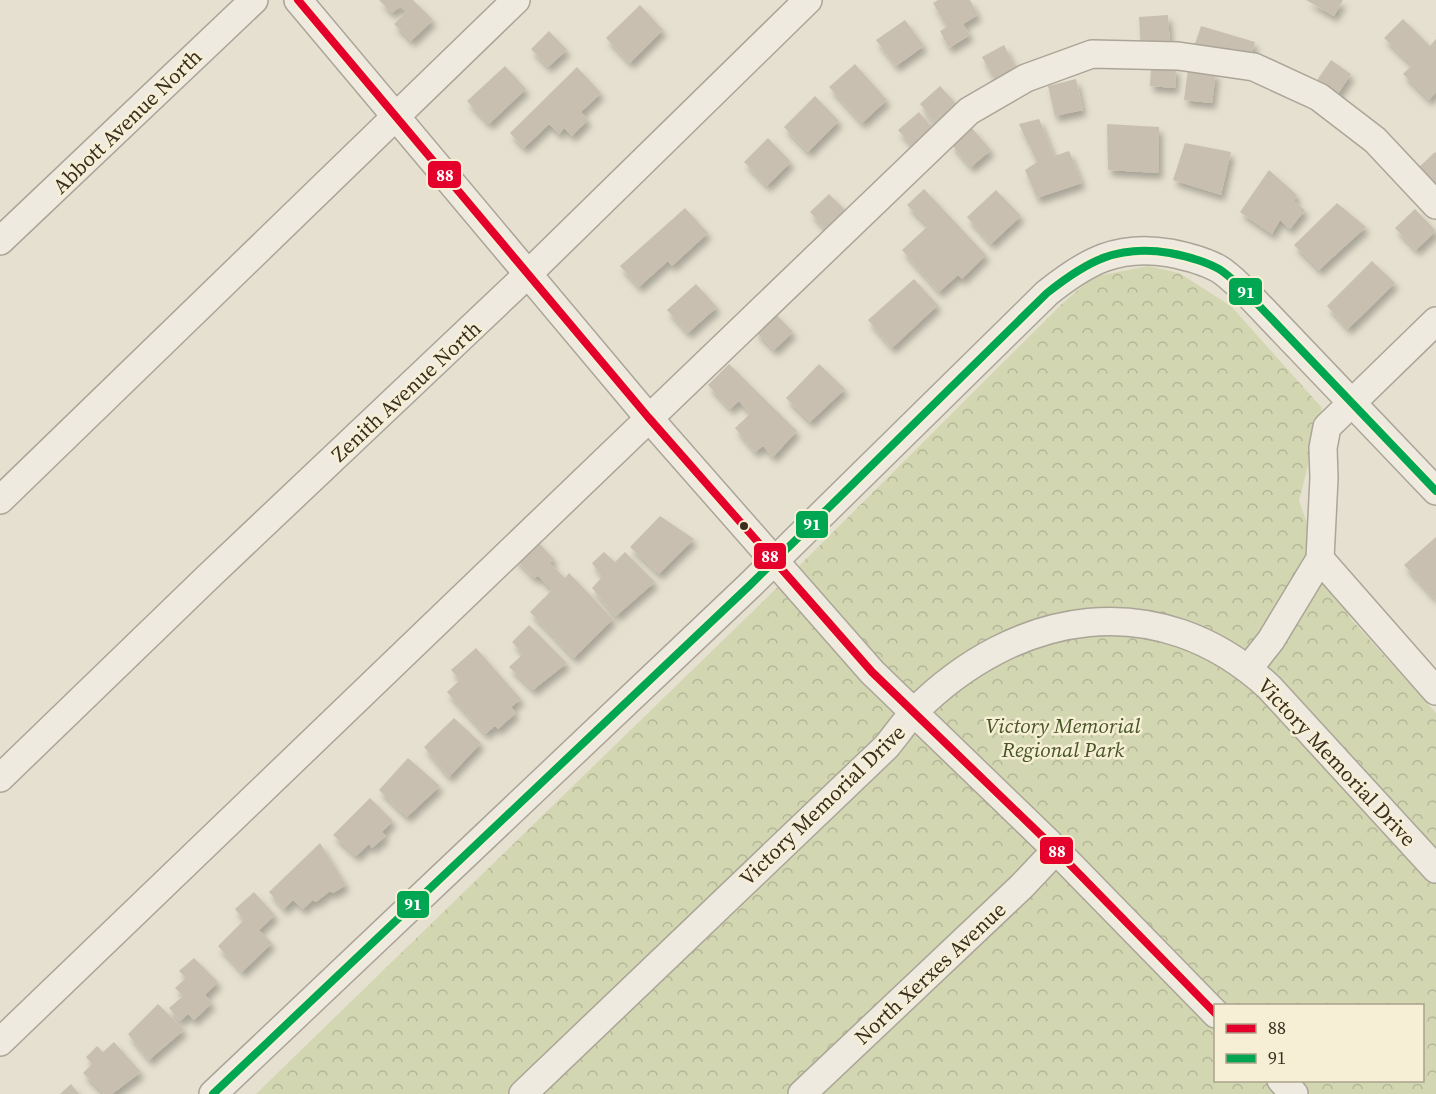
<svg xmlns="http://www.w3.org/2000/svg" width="1436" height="1094" font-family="'Source Serif 4',serif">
<defs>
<pattern id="park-crowns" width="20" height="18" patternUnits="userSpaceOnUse" patternTransform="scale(1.5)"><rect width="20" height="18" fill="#d2d6b1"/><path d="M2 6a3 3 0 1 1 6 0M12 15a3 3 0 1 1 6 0" fill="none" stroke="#b5b898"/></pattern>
<filter id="shadow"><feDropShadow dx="3.5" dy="6" stdDeviation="3" flood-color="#0004"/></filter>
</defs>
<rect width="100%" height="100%" fill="#e5e0cf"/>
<path fill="url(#park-crowns)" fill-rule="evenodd" d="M 1148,266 L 1179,273 L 1231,306 L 1322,408 L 1299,501 L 1320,559 L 1351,619 L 1436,713 L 1436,1094 L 256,1094 L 786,579 L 1063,303 L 1093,277 ZM 1216,1006 L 1422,1006 L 1422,1080 L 1216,1080 Z"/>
<g fill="#c9bfb0" filter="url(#shadow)">
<polygon points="379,0 413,0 433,20 411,41 394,24 406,12 400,6 392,13"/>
<polygon points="938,0 970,0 978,15 963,24 970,35 949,48 940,31 947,27 933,3"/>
<polygon points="1306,0 1343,0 1334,16"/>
<polygon points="640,5 663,30 630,63 606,38"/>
<polygon points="1168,15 1170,47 1141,49 1139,17"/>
<polygon points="1403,19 1430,46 1436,39 1436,92 1429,100 1403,74 1412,65 1384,38"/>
<polygon points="905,20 924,46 896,66 876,40"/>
<polygon points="1201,26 1255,42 1249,63 1194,47"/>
<polygon points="549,31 567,50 548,67 531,49"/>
<polygon points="1004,45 1019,75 998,86 982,57"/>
<polygon points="1331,60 1351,74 1334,100 1313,86"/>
<polygon points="855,64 887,100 862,123 829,87"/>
<polygon points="505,66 526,89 489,124 467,101"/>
<polygon points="577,67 601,93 581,112 588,120 572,136 564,128 559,134 549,124 524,148 510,133"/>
<polygon points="1151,67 1176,68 1175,88 1150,86"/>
<polygon points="1188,69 1216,73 1212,103 1184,100"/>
<polygon points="1076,79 1083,110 1055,116 1048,86"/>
<polygon points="940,86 961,109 940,128 920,104"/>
<polygon points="815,96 839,121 808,152 784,127"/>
<polygon points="919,112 936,132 916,150 898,130"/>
<polygon points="1039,119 1054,156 1069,151 1082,183 1037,198 1025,170 1037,162 1019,124"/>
<polygon points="1107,124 1159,127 1159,173 1108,170"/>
<polygon points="971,127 991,150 971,167 951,144"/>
<polygon points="768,138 791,162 767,186 744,162"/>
<polygon points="1185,143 1231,152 1221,195 1173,180"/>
<polygon points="1435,152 1436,153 1436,190 1416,170"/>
<polygon points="1269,170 1297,195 1294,201 1305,210 1290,229 1280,220 1272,234 1240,212"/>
<polygon points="924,189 986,255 962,279 958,275 939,292 902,250 928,226 907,205"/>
<polygon points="996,190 1021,216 991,244 967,217"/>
<polygon points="829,194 848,213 828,232 810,212"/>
<polygon points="1337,203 1366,227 1319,270 1294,245"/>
<polygon points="685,208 708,233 672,266 668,261 639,287 620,266"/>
<polygon points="1415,209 1436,231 1416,250 1395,228"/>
<polygon points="1372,261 1395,283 1348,329 1327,306"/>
<polygon points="914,279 938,305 892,348 868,320"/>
<polygon points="696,284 717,307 688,333 667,310"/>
<polygon points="774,312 793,332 774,350 755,331"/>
<polygon points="729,364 797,431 773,457 763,446 755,452 735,428 750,414 739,401 730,409 708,385"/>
<polygon points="819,364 845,389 810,422 786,398"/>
<polygon points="660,516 694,539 659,574 630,547"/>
<polygon points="1436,537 1436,600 1404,565"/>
<polygon points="534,538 554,559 550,563 565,578 569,573 613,619 574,658 530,612 552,590 538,576 534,578 514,557"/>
<polygon points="604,552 615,562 625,552 655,582 616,616 592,588 602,577 592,563"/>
<polygon points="529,625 567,663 533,690 509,667 523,654 512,642"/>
<polygon points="476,648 521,699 511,707 516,713 498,729 495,726 485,734 447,692 460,680 451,670"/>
<polygon points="454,718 481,743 449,777 424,747"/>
<polygon points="408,758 440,786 407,817 379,790"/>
<polygon points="370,798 393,821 382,832 386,836 372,848 369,844 356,856 333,835"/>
<polygon points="320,843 346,885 333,893 330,891 316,902 313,900 303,909 293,900 284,909 269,892"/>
<polygon points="254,892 275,915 259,930 272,943 242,972 218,946 244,920 235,909"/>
<polygon points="194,958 218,982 205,995 212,1003 194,1020 188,1014 180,1021 169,1008 183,996 175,988 186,978 179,971"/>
<polygon points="158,1004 184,1030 149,1060 128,1034"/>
<polygon points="114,1042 141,1072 112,1094 104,1094 83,1073 92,1064 86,1057 97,1046 103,1052"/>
<polygon points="71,1084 79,1094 60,1094"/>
</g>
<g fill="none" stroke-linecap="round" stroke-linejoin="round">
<defs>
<g id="minor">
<polyline points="298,0 648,417 872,672 1047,841 1216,1014"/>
<polyline points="0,241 254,0"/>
<polyline points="0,500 516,0"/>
<polyline points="1320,559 1436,691"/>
<polyline points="1249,668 1271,640 1320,559 1324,478 1323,448 1327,427 1436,321"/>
<polyline points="0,778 209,576 528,274 808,0"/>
<polyline points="0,1042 969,111 1026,78 1092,54 1178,56 1254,67 1319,97 1375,140 1436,205"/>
<polyline points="1281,1080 1294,1094"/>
<path d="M 213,1094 L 749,586 L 1047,293 C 1087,261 1118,244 1170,253 C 1185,256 1205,261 1219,269 C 1229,275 1238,285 1247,293 L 1436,491"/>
<path d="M 523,1094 L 886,747 C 896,735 905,722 915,711 C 1017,609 1158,585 1269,687 L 1436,869"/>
<polyline points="802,1094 1022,886 1056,850"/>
</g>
</defs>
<use href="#minor" stroke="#aba597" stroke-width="30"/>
<use href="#minor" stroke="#eeeae0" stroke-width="27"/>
<defs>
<polyline id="bus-1" points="298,0 648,417 872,672 1047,841 1216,1014"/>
<path id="bus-2" d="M 213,1094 L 749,586 L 1047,293 C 1087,261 1118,244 1170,253 C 1185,256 1205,261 1219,269 C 1229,275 1238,285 1247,293 L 1436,491"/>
</defs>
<use href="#bus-1" stroke="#f6efd5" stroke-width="12"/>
<use href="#bus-2" stroke="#f6efd5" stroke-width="12"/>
<use href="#bus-1" stroke="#e4002b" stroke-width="8"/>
<use href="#bus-2" stroke="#00a651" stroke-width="8"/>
</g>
<circle fill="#3a2e1f" stroke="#f6efd5" stroke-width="2" cx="744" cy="526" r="5"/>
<g text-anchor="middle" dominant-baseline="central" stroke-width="5" stroke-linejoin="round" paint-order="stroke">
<g font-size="21" fill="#3a2e1f" stroke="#f6efd5">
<text transform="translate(127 121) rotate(-44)">Abbott Avenue North</text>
<text transform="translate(406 391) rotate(-43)">Zenith Avenue North</text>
<text transform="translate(1337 762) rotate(47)">Victory Memorial Drive</text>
<text transform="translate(822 805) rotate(-44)">Victory Memorial Drive</text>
<text transform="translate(930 973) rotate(-43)">North Xerxes Avenue</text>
</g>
<g font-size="21" font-style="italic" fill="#465626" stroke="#f6efd5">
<text x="1063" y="725">Victory Memorial<tspan x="1063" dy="24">Regional Park</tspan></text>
</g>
</g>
<g stroke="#f6efd5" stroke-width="2">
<rect x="427" y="160" width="35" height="29" rx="6" fill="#e4002b"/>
<rect x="1228" y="277" width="35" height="29" rx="6" fill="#00a651"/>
<rect x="795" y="510" width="34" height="29" rx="6" fill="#00a651"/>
<rect x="753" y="542" width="34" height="28" rx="6" fill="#e4002b"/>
<rect x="1039" y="836" width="35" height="29" rx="6" fill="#e4002b"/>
<rect x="396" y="890" width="34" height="29" rx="6" fill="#00a651"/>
</g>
<g font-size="16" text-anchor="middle" font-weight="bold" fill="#fff">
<text x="445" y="181">88</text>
<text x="1246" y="298">91</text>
<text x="812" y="530">91</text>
<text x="770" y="562">88</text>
<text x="1057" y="857">88</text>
<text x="413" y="910">91</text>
</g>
<rect x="1214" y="1004" width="210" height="78" fill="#f6efd5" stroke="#aba28c" stroke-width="1.5"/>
<rect x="1226" y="1024" width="30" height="9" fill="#e4002b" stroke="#aba28c" stroke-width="1.5"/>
<text x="1268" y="1034" font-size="18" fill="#3a2e1f">88</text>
<rect x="1226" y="1054" width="30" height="9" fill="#00a651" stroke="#aba28c" stroke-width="1.5"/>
<text x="1268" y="1064" font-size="18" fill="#3a2e1f">91</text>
</svg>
